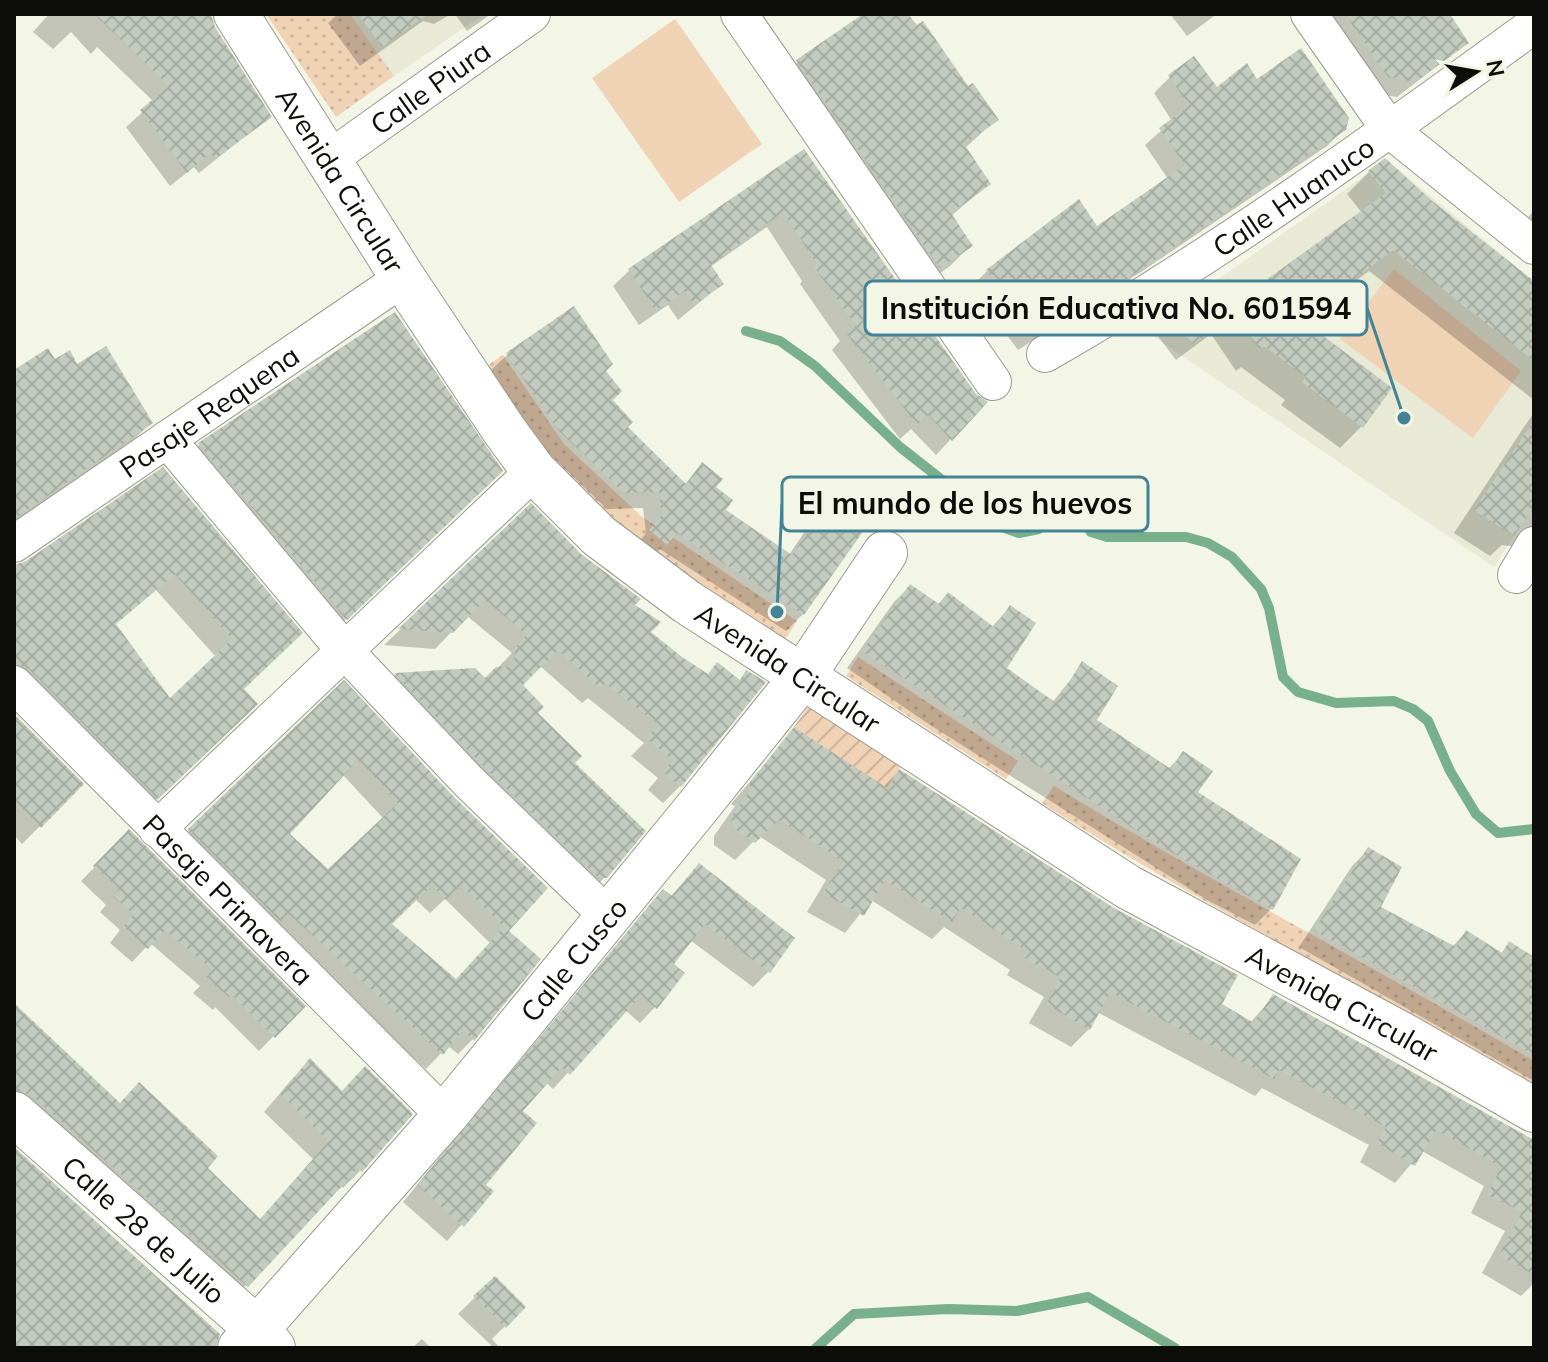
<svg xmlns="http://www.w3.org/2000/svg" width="1548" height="1362" font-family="Mulish,sans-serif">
<defs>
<pattern id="grass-dots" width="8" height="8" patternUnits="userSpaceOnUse" patternTransform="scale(2)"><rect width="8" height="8" fill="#f0d2b4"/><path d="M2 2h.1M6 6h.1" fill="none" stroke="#cdb399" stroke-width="1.8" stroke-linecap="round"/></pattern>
<pattern id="garden-furrows" width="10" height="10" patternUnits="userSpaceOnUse" patternTransform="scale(2)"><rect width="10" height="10" fill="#f0d2b4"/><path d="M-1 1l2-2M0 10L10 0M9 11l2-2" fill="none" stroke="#cdb399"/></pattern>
<pattern id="building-cross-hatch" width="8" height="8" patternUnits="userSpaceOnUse" patternTransform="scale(2)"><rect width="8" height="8" fill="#c3cbbf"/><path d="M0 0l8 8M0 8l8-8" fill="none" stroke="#a6ada3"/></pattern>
</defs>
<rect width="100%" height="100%" fill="#f3f5e7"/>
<g fill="#e8ead5">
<polygon points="350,14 484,14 394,76"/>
<polygon points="1387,160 1534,281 1534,505 1494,567 1145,331"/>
</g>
<g fill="url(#grass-dots)">
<polygon points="266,14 350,14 394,76 336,117"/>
<polygon points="503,355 564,444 641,516 797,621 785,640 622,533 546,459 484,368"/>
<polygon points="858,657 1018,761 1006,779 846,676"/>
<path d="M 1054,786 C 1211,882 1375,967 1534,1061 L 1534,1085 C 1371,989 1201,906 1042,803 Z"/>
</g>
<polygon fill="url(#garden-furrows)" points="809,706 901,765 887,789 794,727"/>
<g fill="#f0d2b4">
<polygon points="675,19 762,144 679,202 592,78"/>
<polygon points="1394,269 1521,371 1473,438 1340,339"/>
</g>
<g fill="#0003" fill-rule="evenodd">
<polygon points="49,14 206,14 269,117 199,173 194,167 170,186 126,127 154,102 97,47 91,54 71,32 53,49 33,32"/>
<polygon points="338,14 451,14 434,24 423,21 360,66 328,23"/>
<polygon points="455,14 491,14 467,31"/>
<polygon points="867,14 906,14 996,120 965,148 989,184 951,216 970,246 950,266 920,287 778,82 798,62"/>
<polygon points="1170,14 1217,14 1187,36"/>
<polygon points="1317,14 1446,14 1467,43 1397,97 1372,93"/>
<polygon points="1170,77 1216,90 1257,82 1344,129 1327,146 1141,272 1018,350 971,287 987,271 1097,229 1168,179 1145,145 1172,121 1154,93"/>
<polygon points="806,152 974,395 985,402 936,455 911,429 900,439 832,350 840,341 800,284 802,281 767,227 710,267 722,284 678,320 668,305 639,325 613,286 629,271"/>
<polygon points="1369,172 1430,201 1534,283 1534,400 1369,271 1301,322 1362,426 1340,448 1281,405 1285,400 1241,367 1236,371 1211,334 1176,360 1154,331 1171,315 1229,310 1362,213 1347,194"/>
<polygon points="1534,210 1534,244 1517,231"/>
<polygon points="573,309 604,371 610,400 625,427 684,485 702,465 723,510 789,555 813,519 829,503 803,614 786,631 660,549 649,560 635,548 646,533 643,508 607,509 542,447 490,371 507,355"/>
<polygon points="395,314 485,486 330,634 184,460 199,445"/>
<polygon points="54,362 77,367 151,423 133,440 14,522 14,372"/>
<polygon points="1534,412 1534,568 1522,548 1502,545 1490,556 1454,533"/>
<path d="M 163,470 L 300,633 L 242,689 L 238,721 L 140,815 L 14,689 L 14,567 L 27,563 ZM 156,590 L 216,657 L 170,701 L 114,625 Z"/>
<polygon points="531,506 632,605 648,632 706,676 739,681 747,673 680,786 663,803 648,790 658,778 631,756 644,743 588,698 582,703 539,665 520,685 606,876 589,894 379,691 395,675 474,670 485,681 512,653 467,616 435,649 384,645"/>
<polygon points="910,586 937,605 948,594 991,628 1010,607 1005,669 1052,703 1083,664 1094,720 1168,769 1183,754 1195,793 1298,859 1271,909 1255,925 1207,900 927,723 847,668 894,602"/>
<path d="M 344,683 L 452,797 L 506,931 L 473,1039 L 458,1054 L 448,1046 L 426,1069 L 272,928 L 174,845 ZM 342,774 L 384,819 L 328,871 L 287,834 ZM 415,899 L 430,913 L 445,899 L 490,943 L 455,981 L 389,924 Z"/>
<polygon points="14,716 82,784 22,844 14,835"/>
<polygon points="794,730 882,788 899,771 1219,1005 1250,1023 1274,996 1534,1143 1534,1283 1521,1296 1482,1273 1505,1231 1471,1213 1484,1186 1422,1151 1395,1183 1360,1162 1369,1145 1262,1088 1255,1096 1097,1012 1089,1029 1071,1047 1029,1023 1044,997 1007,975 1010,970 944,927 932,939 871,900 845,933 807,912 826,880 791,857 759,836 735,860 714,845 714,836 735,806 731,804"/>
<polygon points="129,832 303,1006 259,1051 215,1007 213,1010 193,993 200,986 150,943 132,962 110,943 120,930 100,912 106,905 81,881"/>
<polygon points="1369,849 1379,907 1452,947 1466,932 1500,954 1510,944 1534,959 1534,1081 1299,947 1352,866"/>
<polygon points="699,865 768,972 753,987 690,940 671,964 682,973 655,1007 640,1023 625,1010 553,1089 546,1082 520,1112 483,1185 491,1191 447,1241 403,1202 648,907 663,891 670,897"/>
<polygon points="14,1004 119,1105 205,1168 259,1221 313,1159 264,1112 293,1078 360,1171 343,1188 340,1185 229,1303 14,1113"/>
<polygon points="495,1278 524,1307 492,1339 500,1348 488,1348 491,1345 458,1314"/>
<polygon points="422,1339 431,1348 412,1348"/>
</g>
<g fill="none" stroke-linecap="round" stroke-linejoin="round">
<g stroke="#77b08a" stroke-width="10">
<polyline points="746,331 780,341 815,366 900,447 1002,527 1019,533 1039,529 1050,513 1060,506 1076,511 1091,532 1107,537 1186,537 1208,543 1232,557 1261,589 1269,608 1283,677 1298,692 1336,703 1394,701 1413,709 1428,721 1450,771 1476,814 1498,833 1534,829"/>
<polyline points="816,1348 854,1314 948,1309 1017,1311 1088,1297 1175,1348"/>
</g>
</g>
<g fill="url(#building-cross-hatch)" fill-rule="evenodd">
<polygon points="94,14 211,14 215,27 272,117 215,159 210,153 187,173 140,110 169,86"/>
<polygon points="358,14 428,14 382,47"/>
<polygon points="863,14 908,14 917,25 923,21 968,86 973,83 999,120 964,144 991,184 951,213 973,246 940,268 796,60"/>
<polygon points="1345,14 1450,14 1469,43 1415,82 1388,77"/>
<polygon points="1301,48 1349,118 1346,130 1108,292 1035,335 986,270 1079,199 1097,226 1185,165 1159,128 1189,106 1168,75 1194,56 1217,87 1247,63 1257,79"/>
<polygon points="804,149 976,394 988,402 952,441 928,415 917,425 846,333 856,326 814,267 817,264 783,212 711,265 724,284 694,305 685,291 656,311 628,269"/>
<polygon points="1385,158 1431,200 1534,281 1534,361 1393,250 1301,319 1392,388 1363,428 1302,382 1306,377 1264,346 1259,350 1229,307 1386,193 1368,171"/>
<polygon points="1211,283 1234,315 1193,345 1169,313"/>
<polygon points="574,306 613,364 606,371 622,391 613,400 633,422 628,427 686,484 702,462 723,479 716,487 733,500 726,510 792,555 829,500 867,526 804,615 677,533 667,545 649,530 662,515 659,492 624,493 558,430 506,353"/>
<polygon points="395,312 503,471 347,620 198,443"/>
<polygon points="106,346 153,423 14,519 14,370 48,348 55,359 70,350 77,364"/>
<polygon points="1534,420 1534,506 1514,536 1474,510"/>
<path d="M 163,467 L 303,633 L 244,689 L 258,704 L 158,799 L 29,669 L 14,664 L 14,565 L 26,561 ZM 175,574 L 232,639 L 170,698 L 116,624 Z"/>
<polygon points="531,503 581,554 641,599 635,605 661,622 651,632 682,657 708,674 717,662 740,680 746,670 766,682 681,787 663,772 673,760 646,738 659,725 605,683 600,688 558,650 523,685 544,707 538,713 582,756 575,763 646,831 607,878 598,877 483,766 394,673 475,668 485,678 496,667 514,666 515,648 527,635 485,600 453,633 398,629"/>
<polygon points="910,584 939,604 948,592 995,628 1010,605 1036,623 1007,668 1056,703 1082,661 1118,686 1097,720 1171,769 1183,751 1213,771 1198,792 1301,859 1273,910 1162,847 862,651"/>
<path d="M 344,680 L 453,796 L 548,888 L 509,931 L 541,959 L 474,1041 L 463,1030 L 443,1055 L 289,914 L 281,922 L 188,829 ZM 358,760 L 398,803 L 328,869 L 290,834 ZM 432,885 L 446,900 L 461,885 L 504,927 L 456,979 L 392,924 Z"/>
<polygon points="14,714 84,784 41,828 14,800"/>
<polygon points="794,727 887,788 899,769 1114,908 1238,975 1222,1004 1254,1023 1273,994 1534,1140 1534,1275 1499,1255 1522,1212 1487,1195 1501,1167 1467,1147 1436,1130 1415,1166 1377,1143 1386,1127 1279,1070 1274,1079 1110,992 1090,1030 1046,1004 1061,978 1023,957 1027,951 961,908 952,922 885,880 864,916 823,893 843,862 810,839 779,820 755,843 732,827 732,816 752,787 748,785"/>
<polygon points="129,829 306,1006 275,1038 231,994 229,997 206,977 213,970 165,930 148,949 123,927 134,914 113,897 119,889 93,866"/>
<polygon points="1368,847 1402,867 1381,907 1456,947 1466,930 1502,953 1509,941 1534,957 1534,1055 1314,930"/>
<polygon points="699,863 795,938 770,973 705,924 674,964 685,973 657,1009 641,995 570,1075 562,1067 523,1111 537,1123 486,1185 494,1191 464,1227 417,1185 663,889 672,896"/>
<polygon points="14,1003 120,1103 139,1082 218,1156 208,1168 260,1219 329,1141 280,1094 310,1058 342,1091 365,1066 413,1114 362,1172 358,1169 248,1287 31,1095 14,1090"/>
<polygon points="14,1147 220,1334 216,1348 14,1348"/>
<polygon points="495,1276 526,1307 506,1328 473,1296"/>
</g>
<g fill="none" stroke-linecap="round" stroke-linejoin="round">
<defs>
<g id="street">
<polyline points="739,14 993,382"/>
<polyline points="1309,14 1390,130 1534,246"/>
<path id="s1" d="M 329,159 L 532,14"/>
<path id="s2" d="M 1045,354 C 1216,256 1375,141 1534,25"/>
<polyline points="167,439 346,652 468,781 607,915"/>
<path id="s3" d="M 14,544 L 403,278"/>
<polyline points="1516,575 1534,545"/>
<path id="s4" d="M 14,684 L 445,1116"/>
<polyline points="157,829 534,471"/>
</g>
<g id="secondary">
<path id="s5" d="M 236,14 L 403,278 L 504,430 L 534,471 L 599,536 L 687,602 L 1128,887 L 1403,1035 L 1534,1110"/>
<path id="s6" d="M 14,1114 L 257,1329 L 273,1348"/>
<path id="s7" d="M 240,1348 L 445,1116 L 696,809 L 802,677 L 885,553"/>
</g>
</defs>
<use href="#street" stroke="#9a9b8f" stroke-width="38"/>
<use href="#secondary" stroke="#9a9b8f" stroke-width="46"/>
<use href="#street" stroke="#fff" stroke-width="36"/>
<use href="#secondary" stroke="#fff" stroke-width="44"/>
</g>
<g text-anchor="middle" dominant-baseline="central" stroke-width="6" stroke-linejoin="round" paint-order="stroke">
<g font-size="28" fill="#0d0d09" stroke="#f3f5e7">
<text stroke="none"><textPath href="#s1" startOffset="124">Calle Piura</textPath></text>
<text stroke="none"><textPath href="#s5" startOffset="196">Avenida Circular</textPath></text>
<text stroke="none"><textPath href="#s2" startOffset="294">Calle Huanuco</textPath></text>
<text stroke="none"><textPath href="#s3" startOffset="236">Pasaje Requena</textPath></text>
<text stroke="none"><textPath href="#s5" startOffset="868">Avenida Circular</textPath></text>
<text stroke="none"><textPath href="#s4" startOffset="304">Pasaje Primavera</textPath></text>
<text stroke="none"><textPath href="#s7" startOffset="512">Calle Cusco</textPath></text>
<text stroke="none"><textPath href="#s5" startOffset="1516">Avenida Circular</textPath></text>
<text stroke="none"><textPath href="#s6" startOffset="174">Calle 28 de Julio</textPath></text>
</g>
</g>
<path fill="none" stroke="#438396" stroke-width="3" d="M1404 418L1367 308M777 612L782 504"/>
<g fill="#438396" stroke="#f3f5e7" stroke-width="3">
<circle cx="1404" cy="418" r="8"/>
<circle cx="777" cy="612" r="8"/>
</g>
<g fill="#f3f5e7" stroke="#438396" stroke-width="3">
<rect x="865" y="281" width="502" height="54" rx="8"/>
<rect x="782" y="477" width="366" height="54" rx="8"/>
</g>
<g font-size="30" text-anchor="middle" font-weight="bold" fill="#0d0d09">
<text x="1116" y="319">Institución Educativa No. 601594</text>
<text x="965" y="514">El mundo de los huevos</text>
</g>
<rect width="1548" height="1362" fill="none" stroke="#0d0d09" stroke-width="32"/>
<g transform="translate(1476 72) rotate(79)" stroke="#f3f5e7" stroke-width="6" paint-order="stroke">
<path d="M0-6L14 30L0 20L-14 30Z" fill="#0d0d09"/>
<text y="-12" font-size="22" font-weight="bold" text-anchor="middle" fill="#0d0d09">N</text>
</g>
</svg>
